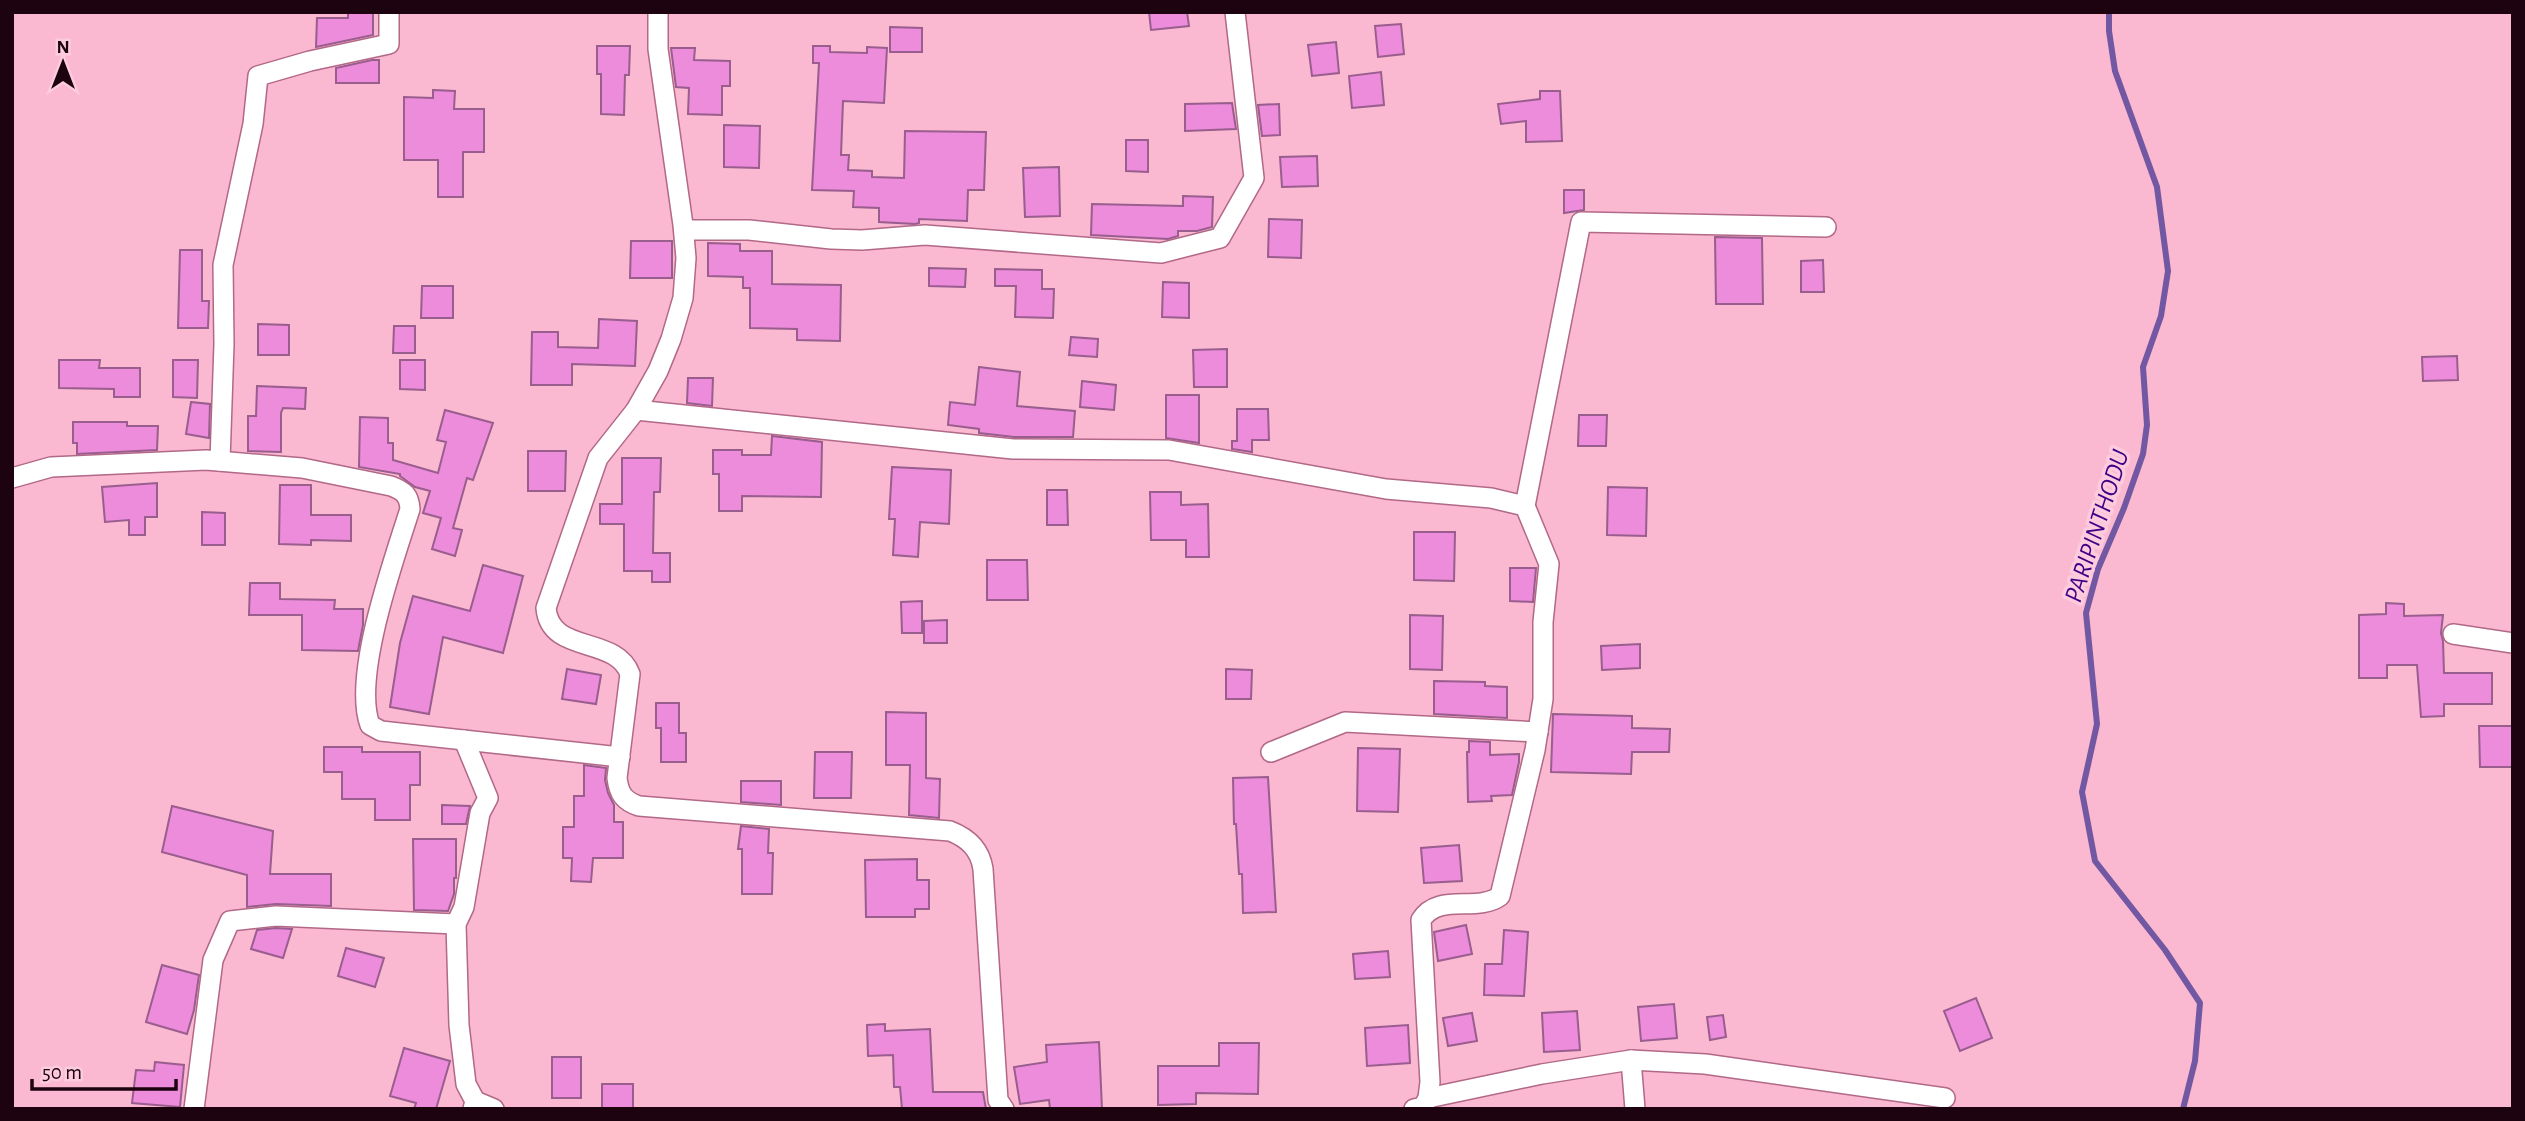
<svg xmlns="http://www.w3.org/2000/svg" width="2525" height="1121" font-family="'Alegreya Sans',sans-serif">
<rect width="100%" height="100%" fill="#fab8d1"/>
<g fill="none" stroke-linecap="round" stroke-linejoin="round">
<polyline stroke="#7257a3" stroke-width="6" points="2109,12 2109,31 2115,71 2157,187 2168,271 2161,316 2143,367 2147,425 2143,454 2124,508 2098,569 2086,613 2097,724 2082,792 2095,861 2165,950 2200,1003 2195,1061 2183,1109"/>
</g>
<g fill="#ec8cdb" stroke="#995d8e" stroke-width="2">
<polygon points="348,12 373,12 373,35 316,47 317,18 348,18"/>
<polygon points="1149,12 1187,12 1189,26 1151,30"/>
<polygon points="1401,24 1404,54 1378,57 1375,26"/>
<polygon points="890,27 922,28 922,52 890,52"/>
<polygon points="1336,42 1339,73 1312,76 1308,45"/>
<polygon points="597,46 630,46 629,75 625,75 624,115 601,114 601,74 597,74"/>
<polygon points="813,46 830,46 830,52 867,53 867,47 887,48 884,103 843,101 841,155 849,155 848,170 872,171 872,177 904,178 905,131 986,132 984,190 968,190 967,221 919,219 919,223 915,224 879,222 879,208 853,207 854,191 812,190 819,63 813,63"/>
<polygon points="671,48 695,48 694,60 730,61 730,86 722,86 722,115 688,114 689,88 676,87"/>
<polygon points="372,60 379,60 379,83 336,83 336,68"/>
<polygon points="1381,72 1384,105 1352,108 1349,76"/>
<polygon points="433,90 455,91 454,109 484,109 484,152 463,152 463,197 438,197 438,160 404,160 404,97 433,98"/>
<polygon points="1540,91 1560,91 1562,141 1526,142 1526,121 1501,124 1498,104 1540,99"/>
<polygon points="1232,103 1236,129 1185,131 1185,104"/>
<polygon points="1279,104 1280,135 1262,136 1258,105"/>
<polygon points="724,125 760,126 759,168 724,167"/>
<polygon points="1126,140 1148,140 1148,172 1126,171"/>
<polygon points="1317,156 1318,186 1282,187 1280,157"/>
<polygon points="1059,167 1060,216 1025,217 1023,168"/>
<polygon points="1564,190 1584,190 1584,210 1564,213"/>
<polygon points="1183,196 1213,197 1212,227 1197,231 1178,231 1178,236 1168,239 1091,235 1092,204 1183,206"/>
<polygon points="1269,219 1302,220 1301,258 1268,257"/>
<polygon points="1715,237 1762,238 1763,304 1716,304"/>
<polygon points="631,241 672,241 672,278 630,278"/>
<polygon points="708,243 740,244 740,251 772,251 772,284 841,285 840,341 797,340 797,329 750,328 750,288 743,288 743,277 708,276"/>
<polygon points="180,250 202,250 202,301 209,301 208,328 178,328"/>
<polygon points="1823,260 1824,292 1801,292 1801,261"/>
<polygon points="929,268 966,269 965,287 929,286"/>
<polygon points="995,269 1042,270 1042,289 1054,289 1053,318 1015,317 1016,286 995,286"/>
<polygon points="1163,282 1189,283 1189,318 1162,317"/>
<polygon points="422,286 453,286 453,318 421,318"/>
<polygon points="599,319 637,321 635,366 572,364 572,385 531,385 532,332 558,332 558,347 598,348"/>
<polygon points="258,324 289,325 289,355 258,355"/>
<polygon points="394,326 415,326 415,353 393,353"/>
<polygon points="1071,337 1098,339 1097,357 1069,355"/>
<polygon points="1227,349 1227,387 1194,387 1193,350"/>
<polygon points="2457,356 2458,380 2423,381 2422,357"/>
<polygon points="59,360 100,360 99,368 140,368 140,397 114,397 114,389 59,388"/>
<polygon points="173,360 198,360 197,398 173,397"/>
<polygon points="400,360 425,360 425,390 400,389"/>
<polygon points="979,367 1020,372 1017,406 1075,411 1073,437 1014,437 979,433 979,429 948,425 950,402 975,405"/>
<polygon points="688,378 713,378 712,406 687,403"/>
<polygon points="1082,381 1116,385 1114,410 1080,407"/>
<polygon points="257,386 306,388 305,409 283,408 281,413 281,452 248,451 248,416 256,416"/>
<polygon points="1166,395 1199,395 1199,443 1166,438"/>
<polygon points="191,402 210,404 209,438 186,434"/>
<polygon points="1237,409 1268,409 1269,440 1252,440 1252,452 1232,449 1232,441 1237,441"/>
<polygon points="445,410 493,423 473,480 467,478 453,528 462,530 455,556 432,549 441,518 423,513 430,491 415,487 400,476 400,474 359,467 360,417 388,418 388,443 393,443 393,460 438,473 446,442 437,440"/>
<polygon points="1579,415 1607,415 1606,446 1578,446"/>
<polygon points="73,422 127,422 127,426 158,426 157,450 77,454 77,443 73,443"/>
<polygon points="772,436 822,442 821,497 742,496 742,511 719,511 719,474 713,474 713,450 742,450 742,455 771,455"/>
<polygon points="528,451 566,451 565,491 528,491"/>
<polygon points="622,458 661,458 660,492 654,492 653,553 670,553 670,582 652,582 652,571 624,571 624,524 600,524 600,504 622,504"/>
<polygon points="892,467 951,470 949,524 920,522 918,557 893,555 895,519 889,519"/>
<polygon points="157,483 157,517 145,517 145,535 129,535 129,520 105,522 102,487"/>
<polygon points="280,485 311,485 311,515 351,515 351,541 311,540 311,545 279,544"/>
<polygon points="1608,487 1647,488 1646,536 1607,535"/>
<polygon points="1047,490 1067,490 1068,525 1047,525"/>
<polygon points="1150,492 1181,492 1181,505 1208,504 1209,557 1186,557 1186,540 1151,540"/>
<polygon points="202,512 225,513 225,545 202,545"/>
<polygon points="1414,532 1455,532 1454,581 1414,580"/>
<polygon points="987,560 1027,560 1028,600 987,600"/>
<polygon points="483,565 523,576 503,653 443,637 429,714 390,707 400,643 413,596 470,611"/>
<polygon points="1510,568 1536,568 1533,602 1510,601"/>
<polygon points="250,583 280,583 280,599 335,600 334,609 363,609 363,625 358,651 302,650 302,615 249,615"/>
<polygon points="922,601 922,633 902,633 901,602"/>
<polygon points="2386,603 2404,604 2404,616 2443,615 2441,633 2443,641 2444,673 2492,673 2492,704 2444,704 2444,716 2421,717 2417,665 2387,665 2387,678 2359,678 2359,615 2386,614"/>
<polygon points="1410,615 1443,616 1442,670 1410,669"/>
<polygon points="947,620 947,643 924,643 924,621"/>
<polygon points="1640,644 1640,668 1602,670 1601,646"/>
<polygon points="567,669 601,675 596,704 562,699"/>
<polygon points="1226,669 1252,670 1251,699 1226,699"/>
<polygon points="1434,681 1485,682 1485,686 1507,687 1507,718 1434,714"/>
<polygon points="656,703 679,703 679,733 686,733 686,762 661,762 661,728 656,728"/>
<polygon points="886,712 926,713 926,778 940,779 939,818 909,815 910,765 886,765"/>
<polygon points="1553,714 1632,716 1632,728 1670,729 1669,752 1632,752 1631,774 1551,772"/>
<polygon points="2479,726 2513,726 2513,767 2480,767"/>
<polygon points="1469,741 1490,742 1490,755 1519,754 1519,762 1512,795 1491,796 1492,801 1468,802 1467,752 1469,752"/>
<polygon points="324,747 362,747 362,752 420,752 420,785 410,785 410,820 375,820 375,799 342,799 342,772 324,772"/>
<polygon points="1358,748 1400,749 1398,812 1357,811"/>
<polygon points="815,752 852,752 851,798 814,798"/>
<polygon points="584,765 606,768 605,780 608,793 614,805 614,822 623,822 623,858 593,858 591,882 571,881 572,858 563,858 563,827 574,827 574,796 584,796"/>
<polygon points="1268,777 1276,912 1243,913 1242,874 1239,874 1236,824 1234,824 1233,778"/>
<polygon points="741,781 781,781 781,805 741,802"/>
<polygon points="442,805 470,806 466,824 442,824"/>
<polygon points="172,806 273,831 270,874 331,874 331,906 276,904 247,907 247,875 162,852"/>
<polygon points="741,826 769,829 768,853 773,853 772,894 742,894 742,849 738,849"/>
<polygon points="413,839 456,839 456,878 454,878 454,894 448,911 414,910"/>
<polygon points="1459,845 1462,881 1424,883 1421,848"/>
<polygon points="917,859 917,880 929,880 929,909 915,909 915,917 866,917 865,860"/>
<polygon points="1466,925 1472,954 1438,961 1434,932"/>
<polygon points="276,928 292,929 283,958 251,949 257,930"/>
<polygon points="1504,930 1528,932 1524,996 1484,995 1485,964 1502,964"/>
<polygon points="346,948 384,958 375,987 338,976"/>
<polygon points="1388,951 1390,977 1355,979 1353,954"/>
<polygon points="162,965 199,975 194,1010 187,1034 146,1022"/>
<polygon points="1976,998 1992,1038 1960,1051 1944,1011"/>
<polygon points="1674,1004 1677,1038 1641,1041 1638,1007"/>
<polygon points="1577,1011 1580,1050 1544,1052 1542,1013"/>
<polygon points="1472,1013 1477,1041 1448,1046 1443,1018"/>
<polygon points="1723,1015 1726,1037 1710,1040 1707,1017"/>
<polygon points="885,1024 885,1031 930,1029 933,1092 983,1092 986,1109 902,1109 900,1087 894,1087 893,1055 868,1056 867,1025"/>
<polygon points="1408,1025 1410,1063 1367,1066 1365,1028"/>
<polygon points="1099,1042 1102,1109 1050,1109 1049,1100 1020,1104 1014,1067 1047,1062 1046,1045"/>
<polygon points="1219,1043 1259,1043 1258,1094 1196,1093 1196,1104 1158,1105 1158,1066 1219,1066"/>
<polygon points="404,1048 450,1061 436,1109 414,1109 416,1103 390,1096"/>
<rect x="552" y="1057" width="29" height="41"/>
<polygon points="155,1062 184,1065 180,1107 132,1103 136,1070 154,1071"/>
<rect x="602" y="1084" width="31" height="25"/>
</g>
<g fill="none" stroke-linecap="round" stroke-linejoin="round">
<defs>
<g id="minor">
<path d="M 658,12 L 658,49 L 683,225 L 686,258 L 683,298 L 671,339 L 658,371 L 636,410 L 598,458 L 546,608 C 550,655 616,635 630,674 L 617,778 C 619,794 624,801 639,806 L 950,831 C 968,838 980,849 983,869 L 998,1100 L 1004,1109"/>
<polyline points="684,230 749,230 831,239 862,240 925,235 1161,253 1220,238 1254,178 1235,12"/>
<path d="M 636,410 L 1013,449 L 1169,450 L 1386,489 L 1491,498 L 1525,506 L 1549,564 L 1543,622 L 1543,699 L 1535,750 L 1500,896 C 1477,913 1438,892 1421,920 L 1430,1082 L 1428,1098 L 1423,1107 L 1414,1109"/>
<polyline points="220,461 224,344 223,265 253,124 258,76 310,61 389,44 389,12"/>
<path d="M 12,478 L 51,467 L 206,460 L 302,468 L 391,486 C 404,491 409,495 410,509 C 394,560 352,676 370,725 L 381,731 L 620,757"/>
<polyline points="1525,506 1581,222 1826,227"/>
<polyline points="2453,634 2513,643"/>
<polyline points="464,740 488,798 480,813 464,907 456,924 459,1025 466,1084 475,1101 473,1109"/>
<polyline points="1271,752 1345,722 1538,732"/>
<polyline points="1631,1060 1635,1109"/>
<polyline points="1428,1098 1542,1074 1631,1060 1705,1064 1945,1098"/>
<polyline points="475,1101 494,1109"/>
<polyline points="194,1109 213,960 230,921 276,916 456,924"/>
</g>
</defs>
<use href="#minor" stroke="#b26887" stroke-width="22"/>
<use href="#minor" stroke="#fff" stroke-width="19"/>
</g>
<g text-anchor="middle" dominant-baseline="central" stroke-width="7" stroke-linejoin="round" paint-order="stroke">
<g font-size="26" font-style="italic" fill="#3f0085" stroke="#fdcbde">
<text transform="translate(2097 526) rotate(-72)">PARIPINTHODU</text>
</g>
</g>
<rect width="2525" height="1121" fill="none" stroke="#1d030f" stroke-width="28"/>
<g transform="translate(63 63)" stroke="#fdcbde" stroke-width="5" paint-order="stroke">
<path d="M0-5L12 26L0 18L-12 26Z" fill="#1d030f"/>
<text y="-10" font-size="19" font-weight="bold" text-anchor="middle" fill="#1d030f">N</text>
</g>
<path d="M32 1079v10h144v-10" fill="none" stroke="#1d030f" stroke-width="3.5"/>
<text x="42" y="1079" font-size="21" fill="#1d030f" stroke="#fdcbde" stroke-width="5" paint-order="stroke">50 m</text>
</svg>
